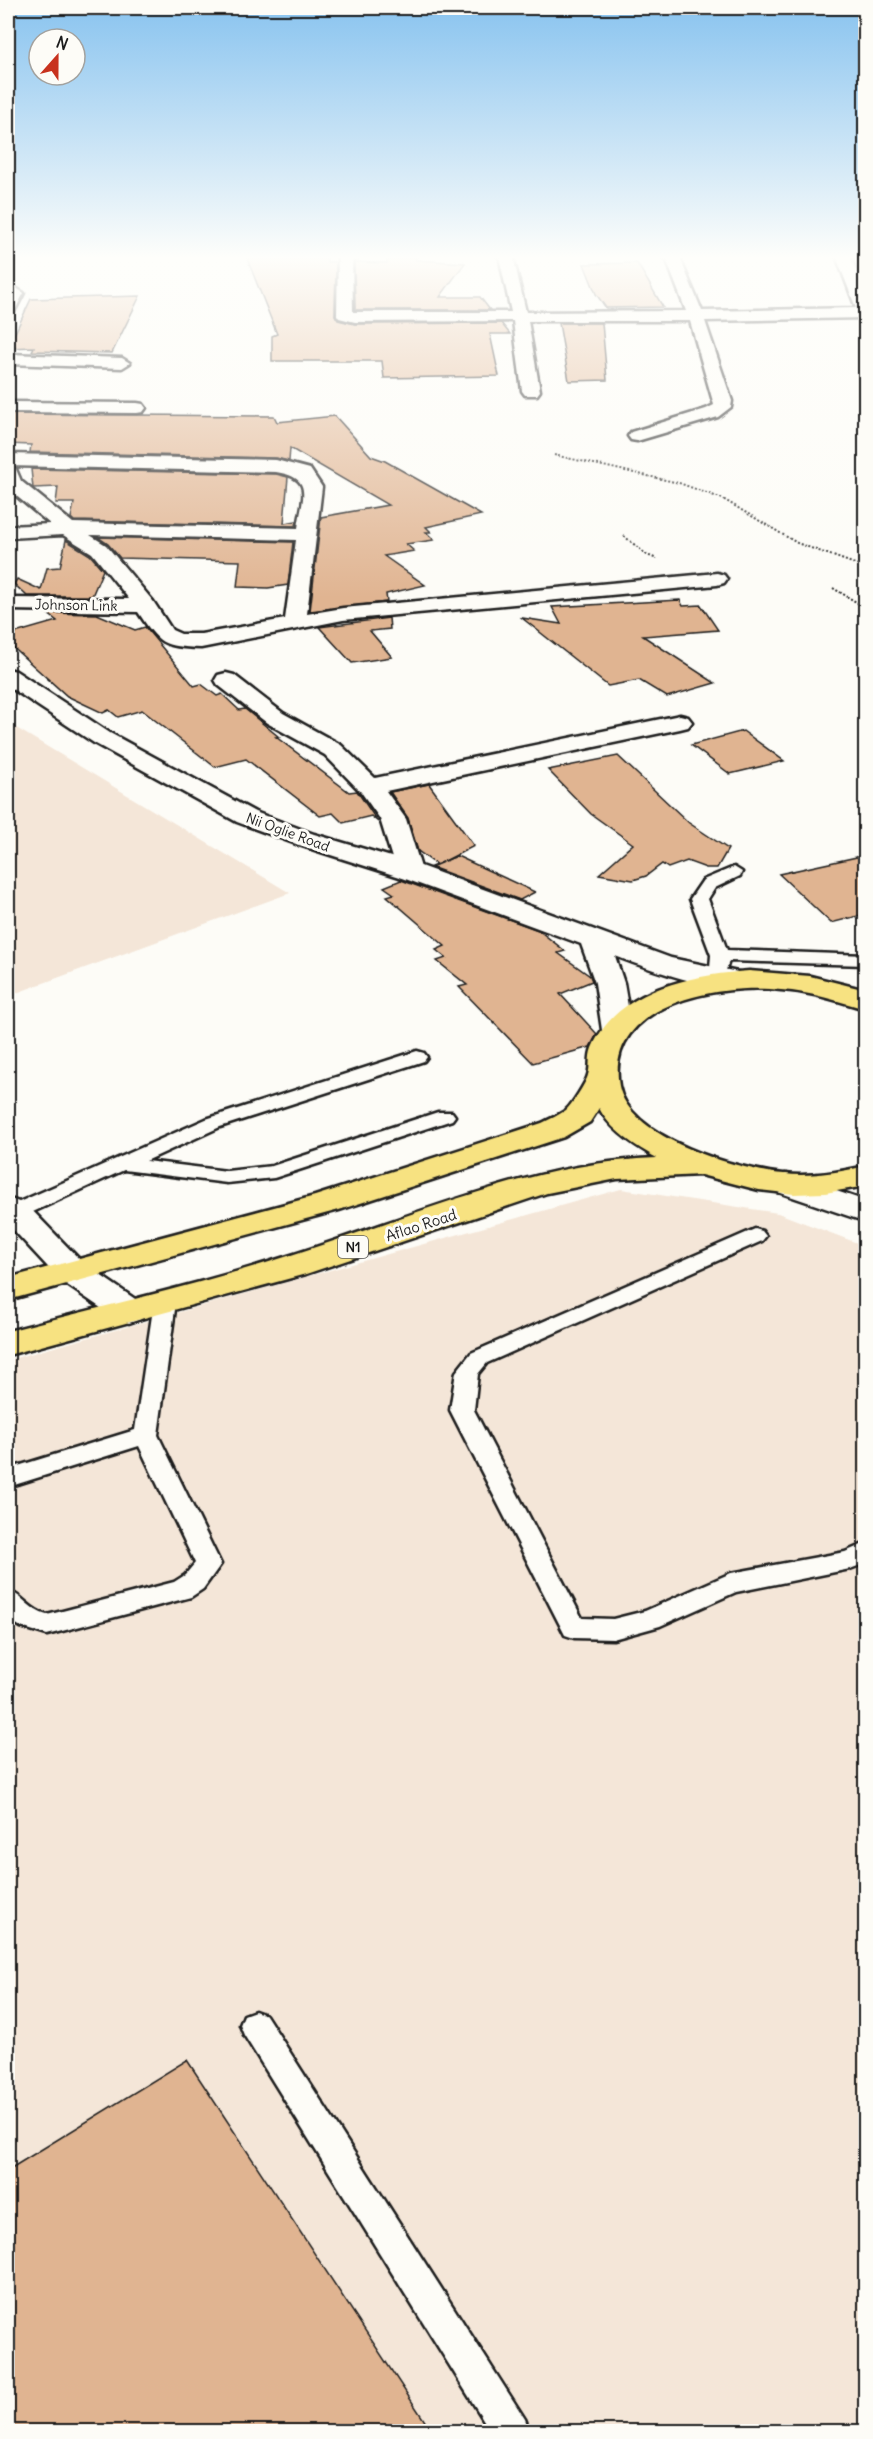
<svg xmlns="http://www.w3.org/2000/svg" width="873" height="2439" font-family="Delius,sans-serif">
<rect width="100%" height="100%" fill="#fdfcf7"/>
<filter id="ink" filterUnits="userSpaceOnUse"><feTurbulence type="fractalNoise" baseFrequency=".0167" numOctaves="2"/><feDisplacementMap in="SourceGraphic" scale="12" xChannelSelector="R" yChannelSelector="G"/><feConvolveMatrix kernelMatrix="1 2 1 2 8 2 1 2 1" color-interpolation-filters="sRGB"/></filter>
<g filter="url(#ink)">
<g fill="#f4e6d8">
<polygon points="8,723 290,893 8,996"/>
<polygon points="621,1189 778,1213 865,1246 865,2431 8,2432 8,1360"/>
</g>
<g fill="#e0b491" stroke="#1c1c1c" stroke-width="1.5">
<polygon points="246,256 326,256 327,262 336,262 335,315 338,320 355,324 501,323 510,334 490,334 499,376 384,378 382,361 272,361 272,336 277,334"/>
<polygon points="388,256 416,256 416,260 465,263 440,297 480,297 490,310 355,310 354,262 387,263"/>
<polygon points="637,263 663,307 606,308 596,294 584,264"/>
<polygon points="140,296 112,353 32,351 34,347 8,348 31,299"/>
<polygon points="559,323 602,323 607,380 569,381"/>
<polygon points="8,414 274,416 277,422 335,416 371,456 385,461 481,515 426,527 431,532 426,532 434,540 406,544 414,551 384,556 425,585 386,594 387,602 310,611 321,517 388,505 290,448 289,461 276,458 30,452 31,445 8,444"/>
<polygon points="31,469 276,474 288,477 284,523 297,521 296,526 74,521 71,518 74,503 56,503 58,487 33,488"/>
<polygon points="98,537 293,542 288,585 268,588 237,587 240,561 120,558 108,544"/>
<polygon points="66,540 90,555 103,570 92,596 27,596 14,584 17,579 41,590 47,568 60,567"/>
<polygon points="680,600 683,606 701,605 718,630 643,636 715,683 667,697 639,680 608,686 522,618 561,624 552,607"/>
<polygon points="47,613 97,614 135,630 145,627 194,686 201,684 217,696 222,694 239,710 245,709 279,737 276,737 349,792 357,791 378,822 371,816 343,823 333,813 320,816 246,759 215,767 142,710 118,717 109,710 103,713 67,696 8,643 8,635 57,621"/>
<polygon points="389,618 390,629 370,631 392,657 352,663 319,627"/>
<polygon points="743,731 784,761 730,774 691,745"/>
<polygon points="618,756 689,823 728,849 717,868 706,868 687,861 668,868 662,864 646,876 633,880 599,874 633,844 591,814 548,770"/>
<polygon points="429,784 474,846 437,865 418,851 408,818 390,792"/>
<polygon points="866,855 866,914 831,923 779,874"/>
<polygon points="457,856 535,892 520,900 431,867"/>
<polygon points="401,880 538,930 565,951 558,953 590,976 592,981 560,994 597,1034 590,1047 533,1063 459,987 467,985 437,961 446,958 436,950 445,946 387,896 394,894 384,887"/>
<polygon points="187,2060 432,2432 8,2432 8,2170"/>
</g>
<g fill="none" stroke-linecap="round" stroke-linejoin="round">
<defs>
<g id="service">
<polygon points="734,867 742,872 740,876 715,888 708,899 727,950 866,955 866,965 729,961 725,973 713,973 710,969 711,955 690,899 703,880"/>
<polygon points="417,1051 424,1053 427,1057 424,1061 220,1127 146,1161 227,1171 272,1166 438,1112 452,1112 455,1116 452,1120 274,1178 227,1183 124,1170 22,1217 15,1219 8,1216 8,1207 206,1119"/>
<polygon points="755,1229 762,1231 766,1236 762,1241 487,1363 478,1374 474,1410 582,1618 613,1619 645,1611 731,1573 845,1552 866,1543 866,1563 850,1569 736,1592 660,1626 613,1639 574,1638 565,1635 450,1410 456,1372 471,1353"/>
<path d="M 165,1295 L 173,1297 L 176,1302 L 158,1435 L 221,1564 L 203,1589 L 191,1597 L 47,1635 L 21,1627 L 8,1619 L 8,1591 C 23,1595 29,1610 47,1615 L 174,1582 L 185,1575 L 195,1563 L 139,1446 L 8,1487 L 8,1469 L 135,1430 L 154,1302 L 157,1297 Z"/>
<polygon points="255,2011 266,2015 525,2419 530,2432 491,2432 244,2035 240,2025 244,2015"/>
</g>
<g id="minor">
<polygon points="338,256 352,256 353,312 511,312 499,256 513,256 526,312 686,311 665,256 679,256 702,311 856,308 836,256 850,256 866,293 866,318 705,321 732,401 731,407 718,417 637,441 631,440 628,436 631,432 706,409 714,405 690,321 528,321 540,391 537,395 525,395 522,391 513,321 355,322 339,318 337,315"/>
<polygon points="16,288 24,293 14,312 8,314 8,295 11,290"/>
<polygon points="8,354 122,358 130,363 122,368 8,364"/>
<polygon points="8,402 137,403 143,404 146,408 143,412 137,413 8,412"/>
<path d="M 8,454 L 276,460 L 310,469 L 322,487 L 307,614 L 343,608 L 717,573 L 724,575 L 727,579 L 724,583 L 717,585 L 343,620 L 201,648 C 161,646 160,645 138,612 L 8,610 L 8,598 L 129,599 L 92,553 L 63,535 L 8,538 L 8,526 L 50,524 L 8,489 ZM 9,466 L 276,472 C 315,478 302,497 298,528 L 73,523 L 21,481 L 15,467 ZM 90,535 L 296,540 L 285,619 L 201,634 L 181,634 L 172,630 L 153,601 L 106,545 Z"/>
<polygon points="226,673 234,675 283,713 341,745 375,778 680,715 688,717 692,722 688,727 680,729 386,791 406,819 422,871 418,877 409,879 400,877 396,871 380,819 361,792 325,755 267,723 218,685 215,680 218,675"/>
<polygon points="8,1198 27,1205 84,1264 141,1303 146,1311 141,1319 129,1323 117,1319 60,1280 8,1224"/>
</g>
<path id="tertiary" d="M 8,669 L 16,671 L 110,733 L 255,812 L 314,834 L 418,865 L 671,958 L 752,975 L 756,981 L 752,987 C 721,995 646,968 615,956 L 624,983 L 632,1030 L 627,1036 L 617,1039 L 607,1036 L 602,1030 L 595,983 L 581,944 L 400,877 L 296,844 L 237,822 L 94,743 L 8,686 Z"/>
<polygon id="secondary" points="786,1174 866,1201 866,1222 775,1191 770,1184 775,1177"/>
<path id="trunk" d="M 749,971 L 810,976 L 866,990 L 866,1009 C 837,1001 811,992 781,990 C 722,983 604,1002 619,1086 C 629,1139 739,1170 784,1174 C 811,1177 839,1172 866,1166 L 866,1186 L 825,1193 L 794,1194 L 759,1190 L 701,1175 L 617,1179 L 547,1193 L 306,1274 L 8,1355 L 8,1331 C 100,1307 194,1286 285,1257 C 405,1220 530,1162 657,1158 C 635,1146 610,1130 599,1108 L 590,1122 L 564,1137 L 339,1210 L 8,1300 L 8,1278 L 315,1196 L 542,1123 C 550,1119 559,1115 566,1110 C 571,1106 587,1081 588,1075 C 591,1066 588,1058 592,1048 C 617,989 692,975 749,971 Z"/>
</defs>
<use href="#service" stroke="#1c1c1c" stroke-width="5"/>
<use href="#minor" stroke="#1c1c1c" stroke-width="5"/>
<use href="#tertiary" stroke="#1c1c1c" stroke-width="5"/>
<use href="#secondary" stroke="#1c1c1c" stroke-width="5"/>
<use href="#trunk" stroke="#1c1c1c" stroke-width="5"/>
<g stroke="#1c1c1c" stroke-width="2" stroke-dasharray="2 2" stroke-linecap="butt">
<polyline points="554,455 679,483 723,499 797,543 866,568"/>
<polyline points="624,536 647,555 657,559"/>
<polyline points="833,588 866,608"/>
</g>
<use href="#service" fill="#fdfcf7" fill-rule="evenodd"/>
<use href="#minor" fill="#fdfcf7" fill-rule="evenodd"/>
<use href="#tertiary" fill="#fdfcf7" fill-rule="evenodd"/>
<use href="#secondary" fill="#fdfcf7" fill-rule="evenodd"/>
<use href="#trunk" fill="#f7e281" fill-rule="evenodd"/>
</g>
</g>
<linearGradient id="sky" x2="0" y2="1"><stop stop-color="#88c3ef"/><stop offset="0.43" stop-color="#fefefb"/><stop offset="1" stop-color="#fefefb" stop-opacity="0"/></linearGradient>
<rect width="873" height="598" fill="url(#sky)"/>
<g text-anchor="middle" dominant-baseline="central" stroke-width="6" stroke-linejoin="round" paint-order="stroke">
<g font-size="14" fill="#1c1c1c" stroke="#fdfcf7">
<text transform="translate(76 605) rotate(1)">Johnson Link</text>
<text transform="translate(288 832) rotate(20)">Nii Oglie Road</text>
</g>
<rect fill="#fdfcf7" stroke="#605f5e" stroke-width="1.5" x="338" y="1236" width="30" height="22" rx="4.5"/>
<g font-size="14" font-weight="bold" fill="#1c1c1c">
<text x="353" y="1247">N1</text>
</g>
<g font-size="15" fill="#1c1c1c" stroke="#fdfcf7">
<text transform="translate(421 1225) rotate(-18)">Aflao Road</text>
</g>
</g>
<rect width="873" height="2439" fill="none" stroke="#fdfcf7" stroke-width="30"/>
<rect x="15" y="15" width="843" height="2409" fill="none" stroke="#1c1c1c" stroke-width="2" filter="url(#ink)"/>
<g transform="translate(57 57) rotate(21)"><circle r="28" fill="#fdfcf7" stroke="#a3a29f" stroke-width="1.5"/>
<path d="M0-4.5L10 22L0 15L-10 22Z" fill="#c8321e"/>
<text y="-9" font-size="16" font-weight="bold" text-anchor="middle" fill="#1c1c1c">N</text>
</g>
</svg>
